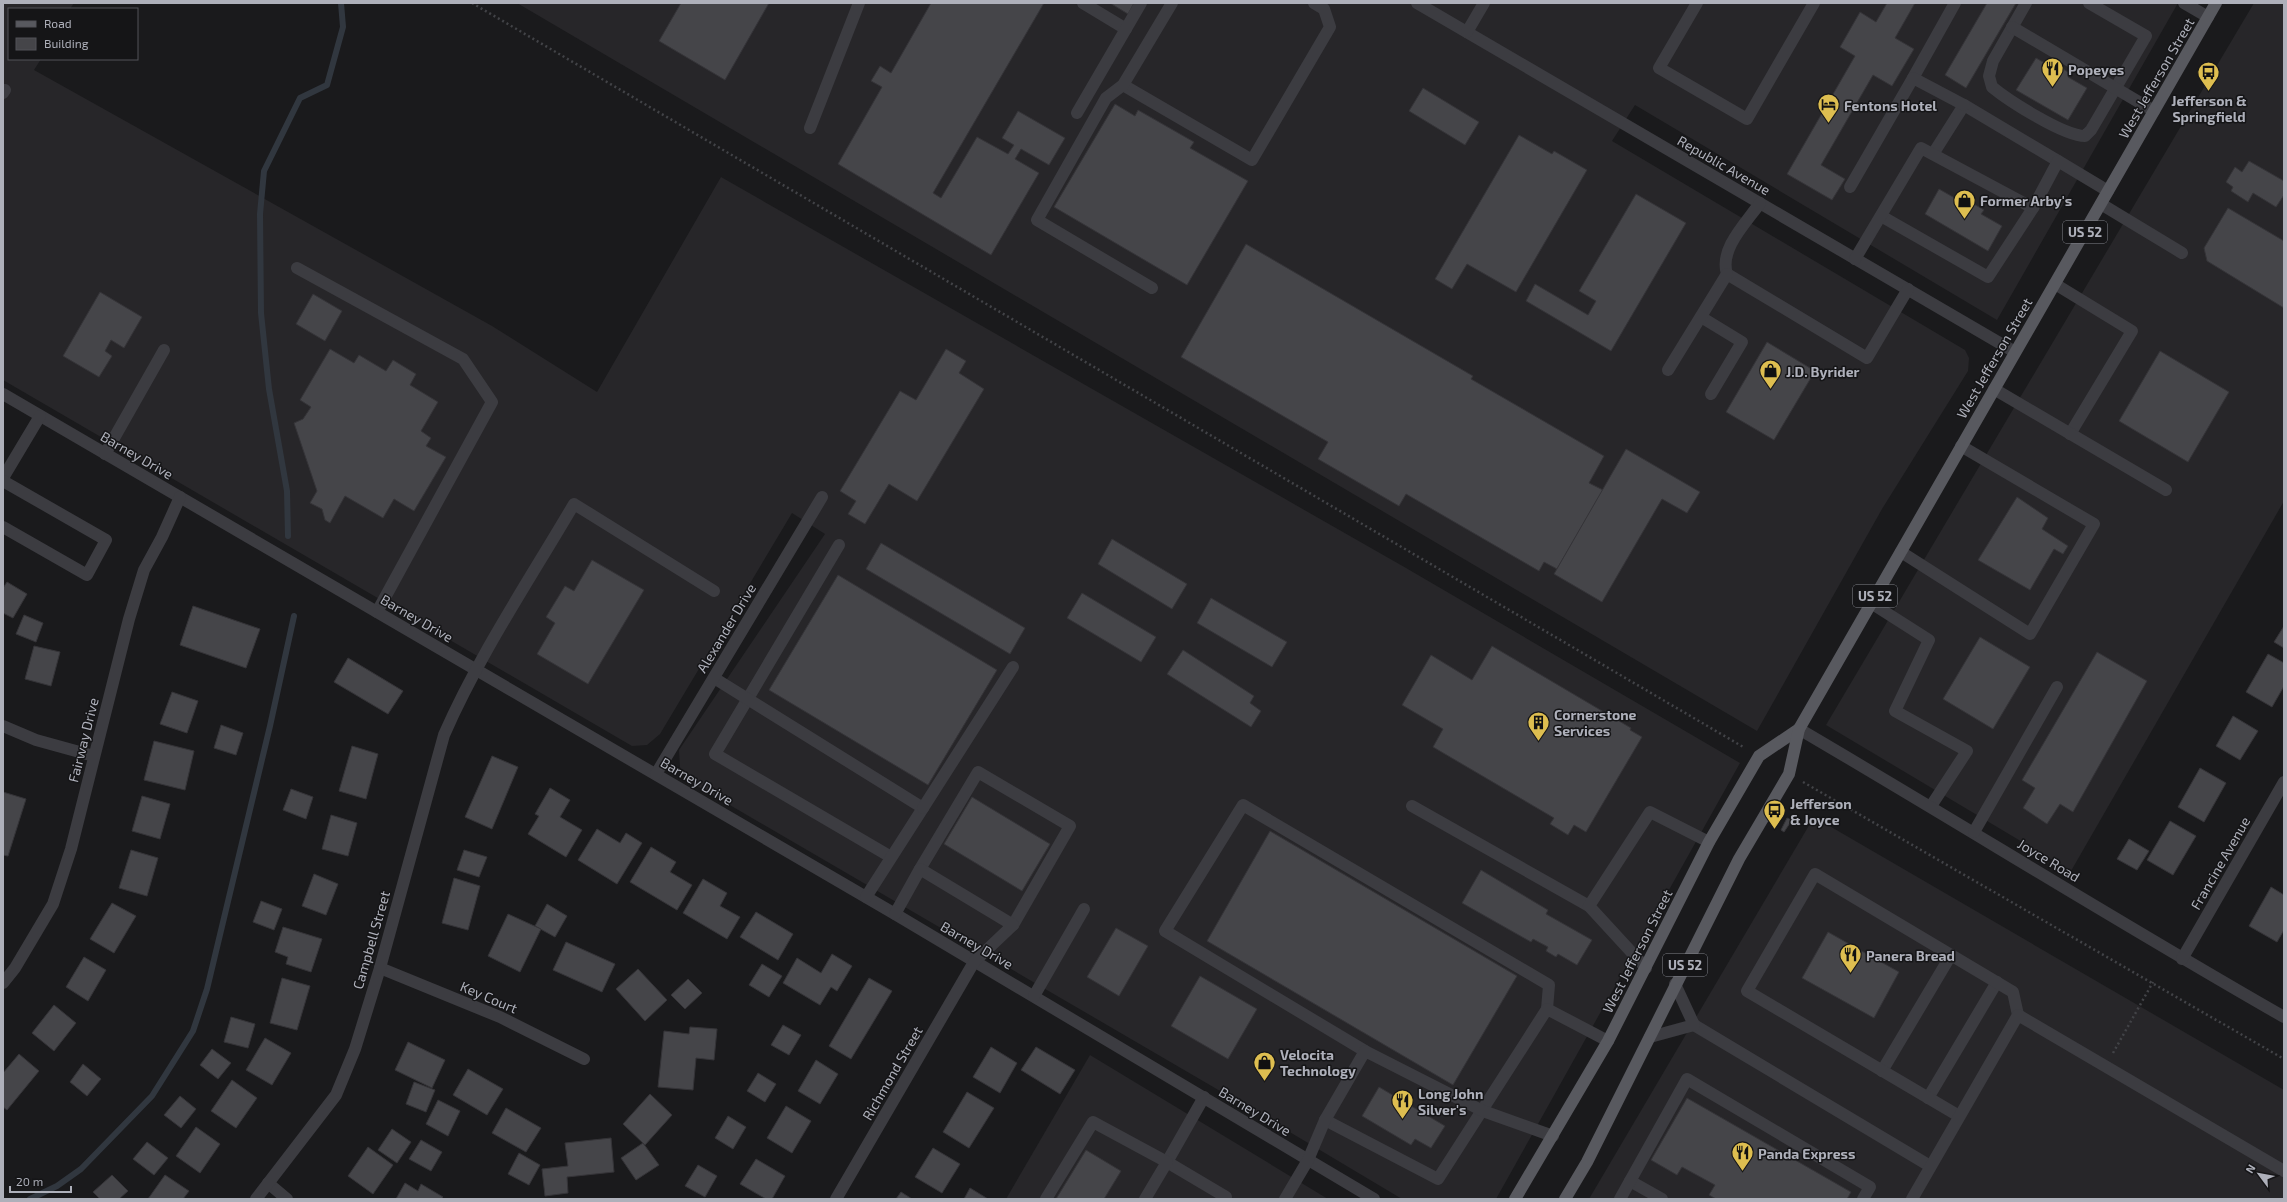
<svg xmlns="http://www.w3.org/2000/svg" width="2287" height="1202" font-family="'Exo 2',sans-serif">
<rect width="100%" height="100%" fill="#1a1a1c"/>
<g fill="#272629">
<polygon points="3,3 74,3 70,9 9,9 9,59 41,59 34,70 492,326 597,392 721,177 1406,568 1740,763 1496,1199 1402,1199 1263,1116 687,780 680,767 679,750 825,534 792,513 660,734 647,745 632,746 3,380"/>
<polygon points="517,3 2178,3 1997,320 1635,105 1612,141 1965,350 1969,358 1968,371 1882,509 1757,731"/>
<polygon points="2254,3 2284,3 2284,501 2071,871 1826,725"/>
<polygon points="1814,817 2284,1090 2284,1199 1589,1199"/>
<polygon points="1090,1055 1328,1199 1006,1199"/>
</g>
<g fill="none" stroke-linecap="round" stroke-linejoin="round">
<g stroke="#31373f" stroke-width="6">
<polyline points="288,536 287,491 269,389 261,313 260,214 264,171 300,98 327,85 343,27 341,3"/>
<polyline points="30,1199 57,1186 81,1169 152,1096 193,1031 207,989 270,726 294,616"/>
</g>
</g>
<g fill="#454549" stroke="#353438">
<polygon points="681,3 769,3 725,80 659,41"/>
<polygon points="931,3 1044,3 933,193 941,198 977,137 1008,154 1014,145 1002,138 1018,111 1065,138 1049,165 1021,149 1015,159 1039,173 991,255 838,164 882,87 871,81 880,66 891,73"/>
<polygon points="1110,3 1134,3 1128,14"/>
<polygon points="1887,3 1915,3 1895,38 1914,49 1892,86 1873,75 1821,165 1845,179 1832,200 1787,174 1855,56 1840,47 1860,12 1876,22"/>
<polygon points="1987,3 2016,3 1966,88 1945,75"/>
<polygon points="2036,58 2050,66 2052,63 2070,73 2068,77 2087,88 2068,120 2016,90"/>
<polygon points="2211,74 2216,77 2210,89 2204,86"/>
<polygon points="1423,88 1479,122 1465,145 1409,111"/>
<polygon points="1115,104 1135,116 1138,110 1194,142 1190,148 1248,181 1187,285 1054,207"/>
<polygon points="1519,135 1552,154 1554,151 1587,170 1516,292 1467,264 1452,289 1435,279"/>
<polygon points="2249,161 2284,181 2284,195 2276,207 2253,193 2248,202 2231,191 2233,187 2226,182 2235,167 2242,172"/>
<polygon points="1939,189 1960,201 1962,197 1984,210 1981,214 2002,226 1988,251 1925,214"/>
<polygon points="1636,194 1686,223 1611,351 1526,301 1535,284 1588,315 1596,301 1579,291"/>
<polygon points="2228,208 2284,241 2284,308 2207,261 2204,248"/>
<polygon points="1246,244 1473,376 1471,379 1604,456 1589,483 1603,490 1557,569 1544,562 1539,571 1406,494 1399,506 1318,459 1328,442 1181,357"/>
<polygon points="100,292 142,317 124,348 111,340 105,351 112,356 99,377 63,356"/>
<polygon points="313,294 342,311 325,341 296,324"/>
<polygon points="1767,342 1815,371 1774,440 1726,412"/>
<polygon points="330,349 354,363 359,355 386,371 393,360 416,374 410,385 438,402 421,431 431,438 426,446 446,457 414,511 394,499 383,518 345,496 330,523 325,520 322,509 310,503 317,491 294,423 303,419 311,407 300,400"/>
<polygon points="946,349 966,361 959,373 984,389 917,501 889,484 865,524 848,514 856,501 840,491 900,391 916,400"/>
<polygon points="2160,351 2229,392 2188,462 2119,421"/>
<polygon points="1626,449 1700,492 1687,513 1662,499 1602,602 1554,574"/>
<polygon points="2017,497 2048,518 2042,529 2068,546 2063,554 2054,549 2030,590 1978,560"/>
<polygon points="1112,539 1187,584 1172,609 1098,564"/>
<polygon points="881,543 1025,628 1010,654 866,569"/>
<polygon points="592,560 644,590 588,684 537,654 555,623 546,617 565,586 574,591"/>
<polygon points="838,575 997,670 928,785 769,690"/>
<polygon points="7,582 27,594 13,618 3,613 3,588"/>
<polygon points="1082,593 1156,637 1141,662 1067,618"/>
<polygon points="1211,598 1287,642 1272,667 1197,623"/>
<polygon points="193,606 260,629 246,668 180,645"/>
<polygon points="24,615 43,623 36,642 16,634"/>
<polygon points="2284,626 2284,648 2274,642"/>
<polygon points="1980,637 2030,667 1993,729 1943,699"/>
<polygon points="34,646 60,652 51,686 25,679"/>
<polygon points="1492,646 1631,728 1630,730 1642,737 1586,832 1574,825 1568,835 1550,824 1554,818 1433,747 1443,729 1402,705 1431,655 1472,680"/>
<polygon points="1183,650 1254,696 1250,703 1261,711 1251,727 1167,674"/>
<polygon points="2097,652 2147,681 2073,812 2060,804 2047,824 2023,808 2035,788 2022,780"/>
<polygon points="2268,654 2284,663 2284,686 2272,707 2246,692"/>
<polygon points="348,658 403,691 388,714 334,682"/>
<polygon points="172,692 198,701 187,733 160,724"/>
<polygon points="2233,716 2258,731 2240,760 2216,746"/>
<polygon points="221,725 243,733 236,755 214,748"/>
<polygon points="154,741 194,751 185,790 144,780"/>
<polygon points="352,746 378,754 366,799 339,791"/>
<polygon points="492,756 518,767 492,829 465,817"/>
<polygon points="2200,768 2226,783 2204,822 2178,807"/>
<polygon points="550,788 570,800 560,817 582,830 566,857 528,834 539,816 535,814"/>
<polygon points="291,789 313,797 306,819 283,810"/>
<polygon points="3,792 26,799 8,856 3,855"/>
<polygon points="142,796 170,804 160,839 132,831"/>
<polygon points="972,797 1050,844 1022,891 944,844"/>
<polygon points="331,815 357,823 348,856 322,849"/>
<polygon points="1787,818 1792,820 1784,832 1781,830"/>
<polygon points="2170,821 2196,836 2173,875 2147,860"/>
<polygon points="597,829 620,843 626,833 642,843 617,884 578,860"/>
<polygon points="1270,831 1517,976 1453,1085 1207,941"/>
<polygon points="2129,839 2149,851 2137,870 2117,859"/>
<polygon points="651,847 676,862 670,872 692,885 677,910 630,882"/>
<polygon points="131,850 158,858 147,896 119,888"/>
<polygon points="464,850 487,857 479,877 457,870"/>
<polygon points="1481,870 1548,910 1546,914 1592,940 1577,965 1558,954 1556,957 1546,951 1548,947 1533,939 1531,942 1462,903"/>
<polygon points="314,874 338,884 326,915 302,906"/>
<polygon points="454,878 480,886 468,930 442,923"/>
<polygon points="703,879 727,893 720,906 740,917 727,939 683,913"/>
<polygon points="2271,887 2284,895 2284,930 2277,942 2249,926"/>
<polygon points="261,901 282,909 274,930 253,922"/>
<polygon points="112,903 136,916 114,953 90,939"/>
<polygon points="547,904 567,916 555,937 535,926"/>
<polygon points="756,912 793,934 778,960 740,937"/>
<polygon points="508,914 541,929 520,972 488,956"/>
<polygon points="283,927 322,939 311,972 286,964 288,957 275,952"/>
<polygon points="1116,928 1148,946 1119,996 1087,977"/>
<polygon points="1828,932 1899,972 1874,1018 1802,978"/>
<polygon points="566,942 615,964 602,992 553,970"/>
<polygon points="832,954 852,966 837,991 831,987 820,1005 783,983 797,958 821,973"/>
<polygon points="84,957 106,970 88,1001 66,987"/>
<polygon points="762,964 782,976 769,997 749,985"/>
<polygon points="638,969 667,1000 645,1021 616,989"/>
<polygon points="1200,976 1257,1009 1228,1059 1171,1026"/>
<polygon points="282,978 310,986 297,1030 270,1023"/>
<polygon points="869,978 892,991 851,1059 829,1046"/>
<polygon points="688,979 702,993 685,1009 671,995"/>
<polygon points="54,1005 76,1023 54,1051 32,1033"/>
<polygon points="231,1017 255,1024 248,1048 224,1042"/>
<polygon points="783,1025 801,1035 789,1055 771,1045"/>
<polygon points="690,1027 717,1029 714,1060 696,1058 693,1090 658,1087 664,1031 689,1034"/>
<polygon points="265,1038 291,1053 272,1085 246,1070"/>
<polygon points="408,1042 445,1060 432,1088 395,1070"/>
<polygon points="991,1047 1017,1063 1000,1093 973,1077"/>
<polygon points="1036,1047 1075,1070 1060,1094 1021,1070"/>
<polygon points="212,1049 231,1063 218,1079 200,1065"/>
<polygon points="19,1054 39,1071 7,1110 3,1107 3,1073"/>
<polygon points="816,1060 838,1074 820,1104 798,1091"/>
<polygon points="83,1064 101,1079 87,1096 70,1082"/>
<polygon points="468,1069 503,1089 487,1115 453,1095"/>
<polygon points="758,1073 776,1084 765,1102 747,1091"/>
<polygon points="232,1080 257,1098 236,1128 211,1111"/>
<polygon points="414,1082 435,1090 426,1112 406,1104"/>
<polygon points="1379,1087 1445,1126 1431,1148 1415,1139 1411,1145 1362,1116"/>
<polygon points="967,1092 994,1108 969,1148 943,1132"/>
<polygon points="650,1094 672,1115 645,1145 623,1124"/>
<polygon points="180,1096 196,1109 181,1128 164,1115"/>
<polygon points="1687,1098 1851,1192 1847,1199 1716,1199 1709,1195 1715,1185 1682,1167 1677,1175 1651,1160"/>
<polygon points="438,1100 460,1111 448,1136 426,1124"/>
<polygon points="786,1106 811,1121 792,1153 767,1138"/>
<polygon points="506,1108 541,1128 526,1152 492,1133"/>
<polygon points="728,1116 746,1127 733,1149 715,1138"/>
<polygon points="196,1127 220,1144 200,1173 176,1156"/>
<polygon points="392,1129 411,1142 397,1163 378,1150"/>
<polygon points="611,1138 614,1172 567,1177 568,1193 545,1196 542,1169 568,1166 565,1143"/>
<polygon points="421,1140 442,1152 431,1171 409,1159"/>
<polygon points="147,1142 168,1158 154,1175 133,1159"/>
<polygon points="643,1143 659,1165 636,1180 621,1158"/>
<polygon points="368,1147 393,1165 373,1194 348,1176"/>
<polygon points="933,1148 960,1164 942,1193 915,1177"/>
<polygon points="1086,1150 1121,1171 1104,1199 1056,1199"/>
<polygon points="519,1153 540,1165 529,1185 508,1174"/>
<polygon points="756,1159 785,1176 772,1199 766,1199 740,1184"/>
<polygon points="698,1165 717,1176 705,1197 685,1186"/>
<polygon points="112,1175 128,1191 119,1199 100,1199 93,1192"/>
<polygon points="165,1175 189,1191 183,1199 148,1199"/>
<polygon points="405,1183 418,1191 421,1184 443,1197 441,1199 396,1199"/>
<polygon points="970,1188 988,1199 964,1199"/>
<polygon points="901,1192 912,1199 896,1199"/>
</g>
<g fill="none" stroke-linecap="round" stroke-linejoin="round">
<g stroke="#424347" stroke-width="2.5" stroke-dasharray="2 3" stroke-linecap="butt">
<polyline points="472,3 1745,748"/>
<polyline points="1803,782 2284,1059"/>
<polyline points="2113,1053 2153,982"/>
</g>
<g stroke="#3c3c41" stroke-width="12">
<polyline points="1083,3 1126,29"/>
<polyline points="1417,3 2015,352"/>
<polyline points="1697,3 1659,68 1747,119 1814,3"/>
<path d="M 2026,3 L 1993,61 L 1989,76 L 1992,87 C 2009,101 2064,136 2085,136 L 2091,130 L 2146,36 L 2089,3"/>
<polyline points="2184,3 2208,17"/>
<polyline points="2012,27 2154,111"/>
<polyline points="1467,32 1484,3"/>
<polyline points="1913,78 1955,3"/>
<polyline points="1123,85 1252,160 1330,27 1324,9 1314,3"/>
<polyline points="3,93 5,90"/>
<polyline points="1077,113 1141,3"/>
<polyline points="810,128 859,3"/>
<polyline points="1933,154 1964,105 2058,161"/>
<polyline points="1850,187 1913,78 1964,105"/>
<path d="M 1760,203 C 1746,223 1719,249 1727,274 L 1867,358 L 1908,289"/>
<polyline points="2101,204 2182,253"/>
<polyline points="1881,216 1988,277 2033,208"/>
<polyline points="1855,259 1921,148 2033,208 2058,161 2108,191"/>
<polyline points="297,268 463,359 492,402 377,612"/>
<polyline points="2055,284 2132,331 2070,434"/>
<polyline points="1152,288 1037,220 1106,98 1123,85 1172,3"/>
<polyline points="1701,317 1742,342 1711,394"/>
<polyline points="1668,370 1727,274"/>
<polyline points="1994,389 2166,490"/>
<polyline points="3,394 895,914 1374,1199"/>
<polyline points="105,454 164,350"/>
<polyline points="3,478 40,416"/>
<polyline points="3,481 106,540 87,575 3,527"/>
<polyline points="839,545 715,754 891,857"/>
<polyline points="1901,552 2030,634 2094,524 1961,446"/>
<polyline points="1871,603 1929,640 1895,711 1967,751 1931,806"/>
<polyline points="714,678 923,808 866,897"/>
<polyline points="3,726 36,740 94,756"/>
<path d="M 1799,729 C 1961,824 2121,924 2284,1017"/>
<polyline points="656,774 822,497"/>
<polyline points="1412,806 1589,906"/>
<polyline points="923,808 1013,667"/>
<polyline points="1974,832 2057,687"/>
<polyline points="920,869 978,772 1070,826 1013,925"/>
<polyline points="2182,959 2284,782"/>
<polyline points="380,968 500,1017 584,1059"/>
<polyline points="1646,968 1589,906 1650,812 1709,842"/>
<polyline points="3,983 15,968 53,904 71,849 129,619 144,570 162,537 180,497"/>
<polyline points="1034,996 1084,909"/>
<polyline points="1694,1025 1930,1166"/>
<polyline points="1650,1037 1694,1025 1675,984"/>
<polyline points="1365,1051 1165,931 1243,805 1549,985 1547,1009"/>
<polyline points="1882,1071 1951,955"/>
<polyline points="1204,1097 1167,1162 1226,1197 1224,1199"/>
<polyline points="1928,1098 1997,982"/>
<polyline points="1959,1116 1747,991 1815,874 2013,992 2018,1015"/>
<polyline points="1325,1120 1438,1179 1547,1009 1608,1041"/>
<polyline points="1630,1181 1662,1199"/>
<polyline points="268,1183 287,1199"/>
<path d="M 256,1199 L 336,1095 L 355,1049 L 380,968 L 444,735 C 479,655 530,579 574,504 L 714,591"/>
<polyline points="836,1199 974,962 1013,925 920,869 895,914"/>
<polyline points="1046,1199 1093,1122 1167,1162 1145,1199"/>
<polyline points="1285,1199 1308,1160 1325,1120 1365,1051 1483,1111 1553,1136"/>
<polyline points="1620,1199 1687,1079 1870,1187 1863,1199"/>
<polyline points="1912,1199 2018,1015 2284,1171"/>
</g>
<g stroke="#58595f" stroke-width="12">
<polyline points="1515,1199 1608,1041 1709,842 1759,756 1799,729"/>
<polyline points="1565,1199 1587,1162 1739,859 1789,774 1799,729 2216,3"/>
</g>
</g>
<defs>
<symbol id="restaurant-pin" viewBox="-11 -11 22 30"><path d="M0 17L-7.5 6A9.5 9.5 0 1 1 7.5 6Z" fill="#debe50" stroke="#151517"/><path d="M-5-6h1v4h1v-4h1v4h1v-4h1v5L-1.5 .5V6h-2V.5L-5-1ZM5-6V6H3V1.5H1.5Q1.5-4 5-6Z" fill="#111"/></symbol>
<symbol id="bus-pin" viewBox="-11 -11 22 30"><path d="M0 17L-7.5 6A9.5 9.5 0 1 1 7.5 6Z" fill="#debe50" stroke="#151517"/><path d="M-5-6H5V4H4V6H2V4H-2V6H-4V4H-5ZM-3.5-4V0h7V-4ZM-3.5 1.2v1.5H-2V1.2ZM2 1.2v1.5H3.5V1.2Z" fill="#111"/></symbol>
<symbol id="hotel-pin" viewBox="-11 -11 22 30"><path d="M0 17L-7.5 6A9.5 9.5 0 1 1 7.5 6Z" fill="#debe50" stroke="#151517"/><path d="M-6-4.5h1.5V1H6V5H4.5V3h-9V5H-6ZM-4 0a1.8 1.8 0 1 1 3.6 0ZM.5 0V-2.5h3Q6-2.5 6 0Z" fill="#111"/></symbol>
<symbol id="shop-pin" viewBox="-11 -11 22 30"><path d="M0 17L-7.5 6A9.5 9.5 0 1 1 7.5 6Z" fill="#debe50" stroke="#151517"/><path d="M-5-2.5h2.3a2.7 3.5 0 0 1 5.4 0H5L5.5 6h-11ZM-1.5-2.5h3a1.5 2.3 0 0 0-3 0Z" fill="#111"/></symbol>
<symbol id="building-pin" viewBox="-11 -11 22 30"><path d="M0 17L-7.5 6A9.5 9.5 0 1 1 7.5 6Z" fill="#debe50" stroke="#151517"/><path d="M-4-6H4V6H1V3H-1V6H-4ZM-2.5-4.3h1.7v1.8h-1.7ZM.8-4.3h1.7v1.8H.8ZM-2.5-1h1.7V.8h-1.7ZM.8-1h1.7V.8H.8Z" fill="#111"/></symbol>
</defs>
<g fill-rule="evenodd">
<use href="#restaurant-pin" x="2040" y="56" width="25" height="34"/>
<use href="#bus-pin" x="2196" y="60" width="25" height="34"/>
<use href="#hotel-pin" x="1816" y="92" width="25" height="34"/>
<use href="#shop-pin" x="1952" y="188" width="25" height="34"/>
<use href="#shop-pin" x="1758" y="358" width="25" height="34"/>
<use href="#building-pin" x="1526" y="710" width="25" height="34"/>
<use href="#bus-pin" x="1762" y="798" width="25" height="34"/>
<use href="#restaurant-pin" x="1838" y="942" width="25" height="34"/>
<use href="#shop-pin" x="1252" y="1050" width="25" height="34"/>
<use href="#restaurant-pin" x="1390" y="1088" width="25" height="34"/>
<use href="#restaurant-pin" x="1730" y="1140" width="25" height="34"/>
</g>
<g text-anchor="middle" dominant-baseline="central" stroke-width="3" stroke-linejoin="round" paint-order="stroke">
<g fill="#151517" stroke="#808289" stroke-width="1">
<rect x="2063" y="221" width="44" height="22" rx="3"/>
<rect x="1853" y="585" width="44" height="22" rx="3"/>
<rect x="1663" y="954" width="44" height="22" rx="3"/>
</g>
<g font-size="13" font-weight="bold" fill="#aeb0ba">
<text x="2085" y="232">US 52</text>
<text x="1875" y="596">US 52</text>
<text x="1685" y="965">US 52</text>
</g>
<g font-size="14" font-weight="bold" fill="#aeb0ba" stroke="#151517" text-anchor="start">
<text x="2068" y="69">Popeyes</text>
<text x="2209" y="100" text-anchor="middle">Jefferson &amp;<tspan x="2209" dy="16">Springfield</tspan></text>
<text x="1844" y="105">Fentons Hotel</text>
<text x="1980" y="200">Former Arby's</text>
<text x="1786" y="371">J.D. Byrider</text>
<text x="1554" y="714">Cornerstone<tspan x="1554" dy="16">Services</tspan></text>
<text x="1790" y="803">Jefferson<tspan x="1790" dy="16">&amp; Joyce</tspan></text>
<text x="1866" y="955">Panera Bread</text>
<text x="1280" y="1054">Velocita<tspan x="1280" dy="16">Technology</tspan></text>
<text x="1418" y="1093">Long John<tspan x="1418" dy="16">Silver's</tspan></text>
<text x="1758" y="1153">Panda Express</text>
</g>
<g font-size="14" fill="#aeb0ba" stroke="#151517">
<text transform="translate(2156 78) rotate(-60)">West Jefferson Street</text>
<text transform="translate(1724 165) rotate(30)">Republic Avenue</text>
<text transform="translate(1994 358) rotate(-60)">West Jefferson Street</text>
<text transform="translate(137 455) rotate(30)">Barney Drive</text>
<text transform="translate(417 618) rotate(30)">Barney Drive</text>
<text transform="translate(726 628) rotate(-59)">Alexander Drive</text>
<text transform="translate(83 740) rotate(-76)">Fairway Drive</text>
<text transform="translate(697 781) rotate(30)">Barney Drive</text>
<text transform="translate(2049 860) rotate(31)">Joyce Road</text>
<text transform="translate(2220 863) rotate(-60)">Francine Avenue</text>
<text transform="translate(371 940) rotate(-74)">Campbell Street</text>
<text transform="translate(977 945) rotate(30)">Barney Drive</text>
<text transform="translate(1637 951) rotate(-63)">West Jefferson Street</text>
<text transform="translate(489 997) rotate(23)">Key Court</text>
<text transform="translate(892 1073) rotate(-60)">Richmond Street</text>
<text transform="translate(1255 1111) rotate(31)">Barney Drive</text>
</g>
</g>
<rect width="2287" height="1202" fill="none" stroke="#aeb0ba" stroke-width="8"/>
<rect x="8" y="8" width="130" height="52" fill="#151517" stroke="#525358"/>
<rect x="16" y="21" width="20" height="6" fill="#58595f" stroke="#525358"/>
<text x="44" y="28" font-size="12" fill="#aeb0ba">Road</text>
<rect x="16" y="38" width="20" height="12" fill="#454549" stroke="#525358"/>
<text x="44" y="48" font-size="12" fill="#aeb0ba">Building</text>
<g transform="translate(2259 1174) rotate(302)" stroke="#151517" stroke-width="3" paint-order="stroke">
<path d="M0-3L7 15L0 10L-7 15Z" fill="#aeb0ba"/>
<text y="-6" font-size="11" font-weight="bold" text-anchor="middle" fill="#aeb0ba">N</text>
</g>
<path d="M10 1186v6h61v-6" fill="none" stroke="#aeb0ba" stroke-width="2"/>
<text x="16" y="1186" font-size="12" fill="#aeb0ba" stroke="#151517" stroke-width="3" paint-order="stroke">20 m</text>
</svg>
